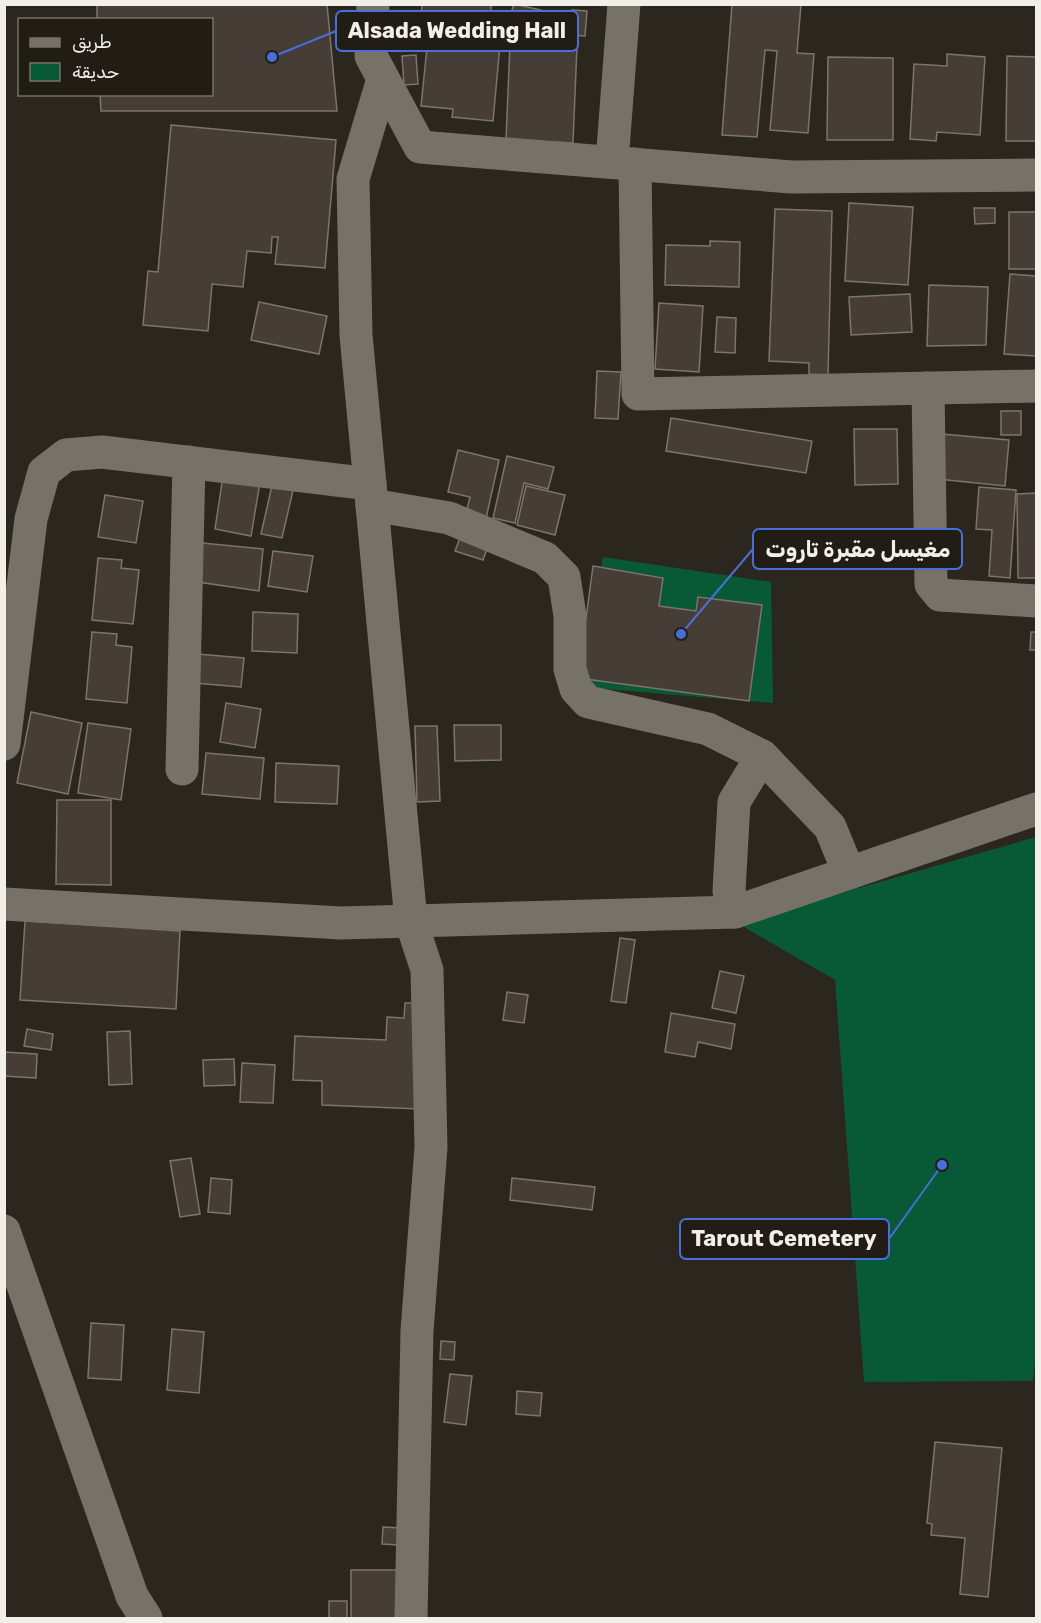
<svg xmlns="http://www.w3.org/2000/svg" width="1041" height="1623" font-family="Rubik,'Noto Naskh Arabic',sans-serif">
<rect width="100%" height="100%" fill="#2b271e"/>
<g fill="#085936">
<polygon points="603,557 771,582 773,703 581,687"/>
<polygon points="1036,837 1036,1350 1033,1381 864,1382 835,980 737,923"/>
</g>
<g fill="#463d36" stroke="#7e746c" stroke-width="1.5">
<polygon points="97,4 327,4 337,111 101,111 100,94 212,94 212,20 97,20"/>
<polygon points="422,4 491,4 491,35 421,33"/>
<polygon points="514,4 541,10 536,27 509,19"/>
<polygon points="732,4 801,4 797,53 814,54 808,133 770,130 777,51 765,50 757,137 722,135"/>
<polygon points="572,10 587,11 585,36 570,35"/>
<polygon points="428,38 500,45 493,121 452,117 453,109 421,106"/>
<polygon points="510,43 577,46 573,143 506,140"/>
<polygon points="947,54 985,57 980,135 937,132 936,141 910,139 914,64 947,66"/>
<polygon points="416,55 418,84 404,85 402,56"/>
<polygon points="1007,56 1036,57 1036,141 1006,141"/>
<polygon points="828,57 893,58 893,140 827,140"/>
<polygon points="171,125 336,140 325,268 275,264 278,237 272,237 271,253 247,251 243,287 212,284 208,331 143,325 148,271 158,272"/>
<polygon points="849,203 913,207 908,285 845,281"/>
<polygon points="974,208 995,208 995,223 975,224"/>
<polygon points="775,209 832,211 828,375 809,374 809,363 769,361"/>
<rect x="1009" y="212" width="27" height="57"/>
<polygon points="710,241 740,242 739,287 665,285 666,245 710,246"/>
<polygon points="1010,274 1036,276 1036,356 1004,354"/>
<polygon points="929,285 988,287 986,345 927,346"/>
<polygon points="910,294 912,332 851,335 849,297"/>
<polygon points="259,302 327,316 319,354 251,340"/>
<polygon points="659,303 703,306 699,372 655,369"/>
<polygon points="717,317 736,318 735,353 715,352"/>
<polygon points="597,371 621,372 618,419 595,418"/>
<rect x="1001" y="411" width="20" height="24"/>
<polygon points="671,418 812,441 806,473 666,451"/>
<polygon points="854,429 897,429 898,484 855,485"/>
<polygon points="942,434 1009,440 1005,486 938,479"/>
<polygon points="458,450 499,460 485,523 465,518 470,497 448,492"/>
<polygon points="507,456 554,467 548,489 524,483 515,523 493,518"/>
<polygon points="223,476 260,482 251,536 215,529"/>
<polygon points="273,481 294,486 282,538 261,534"/>
<polygon points="526,486 565,495 555,535 517,525"/>
<polygon points="979,487 1016,490 1010,578 989,576 992,530 976,529"/>
<polygon points="1036,493 1036,578 1018,578 1017,494"/>
<polygon points="105,495 143,501 136,543 98,537"/>
<polygon points="460,538 488,546 483,560 455,551"/>
<polygon points="202,543 263,549 259,591 198,582"/>
<polygon points="273,551 313,556 307,592 268,586"/>
<polygon points="98,558 122,560 121,568 139,570 133,624 92,620"/>
<polygon points="593,566 663,578 659,606 696,611 698,597 762,605 749,701 578,678"/>
<polygon points="253,612 298,614 297,653 252,651"/>
<polygon points="92,632 117,634 116,645 132,647 127,703 86,699"/>
<polygon points="1031,632 1036,632 1036,650 1030,650"/>
<polygon points="197,654 244,658 241,687 194,683"/>
<polygon points="226,703 261,709 255,748 220,742"/>
<polygon points="31,712 82,723 68,794 17,783"/>
<polygon points="88,723 131,729 121,800 78,793"/>
<polygon points="454,725 501,725 501,760 455,761"/>
<polygon points="415,726 437,726 440,801 417,802"/>
<polygon points="206,753 264,758 260,799 202,794"/>
<polygon points="276,763 339,766 337,804 275,802"/>
<polygon points="57,800 111,800 111,885 56,884"/>
<polygon points="25,921 180,931 176,1009 20,1000"/>
<polygon points="620,938 635,940 626,1003 611,1001"/>
<polygon points="720,971 744,976 736,1013 712,1008"/>
<polygon points="507,992 528,995 524,1023 503,1020"/>
<polygon points="405,1003 424,1003 420,1109 322,1105 322,1081 293,1080 295,1036 386,1040 387,1017 404,1018"/>
<polygon points="671,1013 735,1024 731,1049 698,1042 695,1057 665,1052"/>
<polygon points="27,1029 53,1034 51,1050 24,1046"/>
<polygon points="130,1031 132,1084 109,1085 107,1032"/>
<polygon points="4,1052 37,1054 36,1078 4,1076"/>
<polygon points="234,1059 235,1085 204,1086 203,1060"/>
<polygon points="242,1063 275,1065 273,1103 240,1102"/>
<polygon points="191,1158 200,1214 180,1217 170,1161"/>
<polygon points="211,1178 232,1180 230,1214 208,1212"/>
<polygon points="512,1178 595,1187 592,1210 510,1200"/>
<polygon points="91,1323 124,1325 121,1380 88,1378"/>
<polygon points="172,1329 204,1332 199,1393 167,1390"/>
<polygon points="441,1341 455,1342 454,1360 440,1359"/>
<polygon points="450,1374 472,1376 466,1425 444,1422"/>
<polygon points="517,1391 542,1393 540,1416 516,1414"/>
<polygon points="935,1442 1002,1448 988,1597 960,1594 965,1538 931,1535 932,1524 927,1523"/>
<polygon points="383,1527 400,1528 399,1545 382,1544"/>
<rect x="351" y="1570" width="46" height="48"/>
<rect x="329" y="1601" width="18" height="17"/>
</g>
<g fill="none" stroke-linecap="round" stroke-linejoin="round">
<g stroke="#777267" stroke-width="33">
<polyline points="373,4 371,56 420,147 791,177 1036,175"/>
<polyline points="383,79 353,179 356,335 411,921 427,970 431,1147 417,1331 411,1618"/>
<polyline points="612,162 624,4"/>
<polyline points="635,164 638,394 1036,386"/>
<polyline points="928,388 931,584 940,595 1036,601"/>
<polyline points="372,505 449,518 545,558 564,577 570,616 570,669 576,689 588,702 708,729 762,756 830,827 849,873"/>
<polyline points="4,744 31,519 44,472 66,455 102,452 370,484"/>
<polyline points="182,769 189,462"/>
<polyline points="4,904 341,923 735,912 1036,809"/>
<polyline points="735,912 729,891 734,802 762,756"/>
<polyline points="4,1231 132,1596 146,1618"/>
</g>
</g>
<path fill="none" stroke="#486edb" stroke-width="2" d="M272 57L336 31M681 634L753 549M942 1165L889 1239"/>
<g fill="#486edb" stroke="#221d14" stroke-width="2">
<circle cx="272" cy="57" r="6"/>
<circle cx="681" cy="634" r="6"/>
<circle cx="942" cy="1165" r="6"/>
</g>
<g fill="#221d14" stroke="#486edb" stroke-width="2">
<rect x="336" y="11" width="242" height="40" rx="6"/>
<rect x="753" y="529" width="209" height="40" rx="6"/>
<rect x="680" y="1219" width="209" height="40" rx="6"/>
</g>
<g font-size="22" text-anchor="middle" font-weight="bold" fill="#f2efe9">
<text x="457" y="38">Alsada Wedding Hall</text>
<text x="858" y="557">مغيسل مقبرة تاروت</text>
<text x="784" y="1246">Tarout Cemetery</text>
</g>
<rect width="1041" height="1623" fill="none" stroke="#f2efe9" stroke-width="12"/>
<rect x="18" y="18" width="195" height="78" fill="#221d14" stroke="#757169" stroke-width="1.5"/>
<rect x="30" y="38" width="30" height="9" fill="#777267" stroke="#757169" stroke-width="1.5"/>
<text x="72" y="48" font-size="18" fill="#f2efe9">طريق</text>
<rect x="30" y="63" width="30" height="18" fill="#085936" stroke="#757169" stroke-width="1.5"/>
<text x="72" y="78" font-size="18" fill="#f2efe9">حديقة</text>
</svg>
